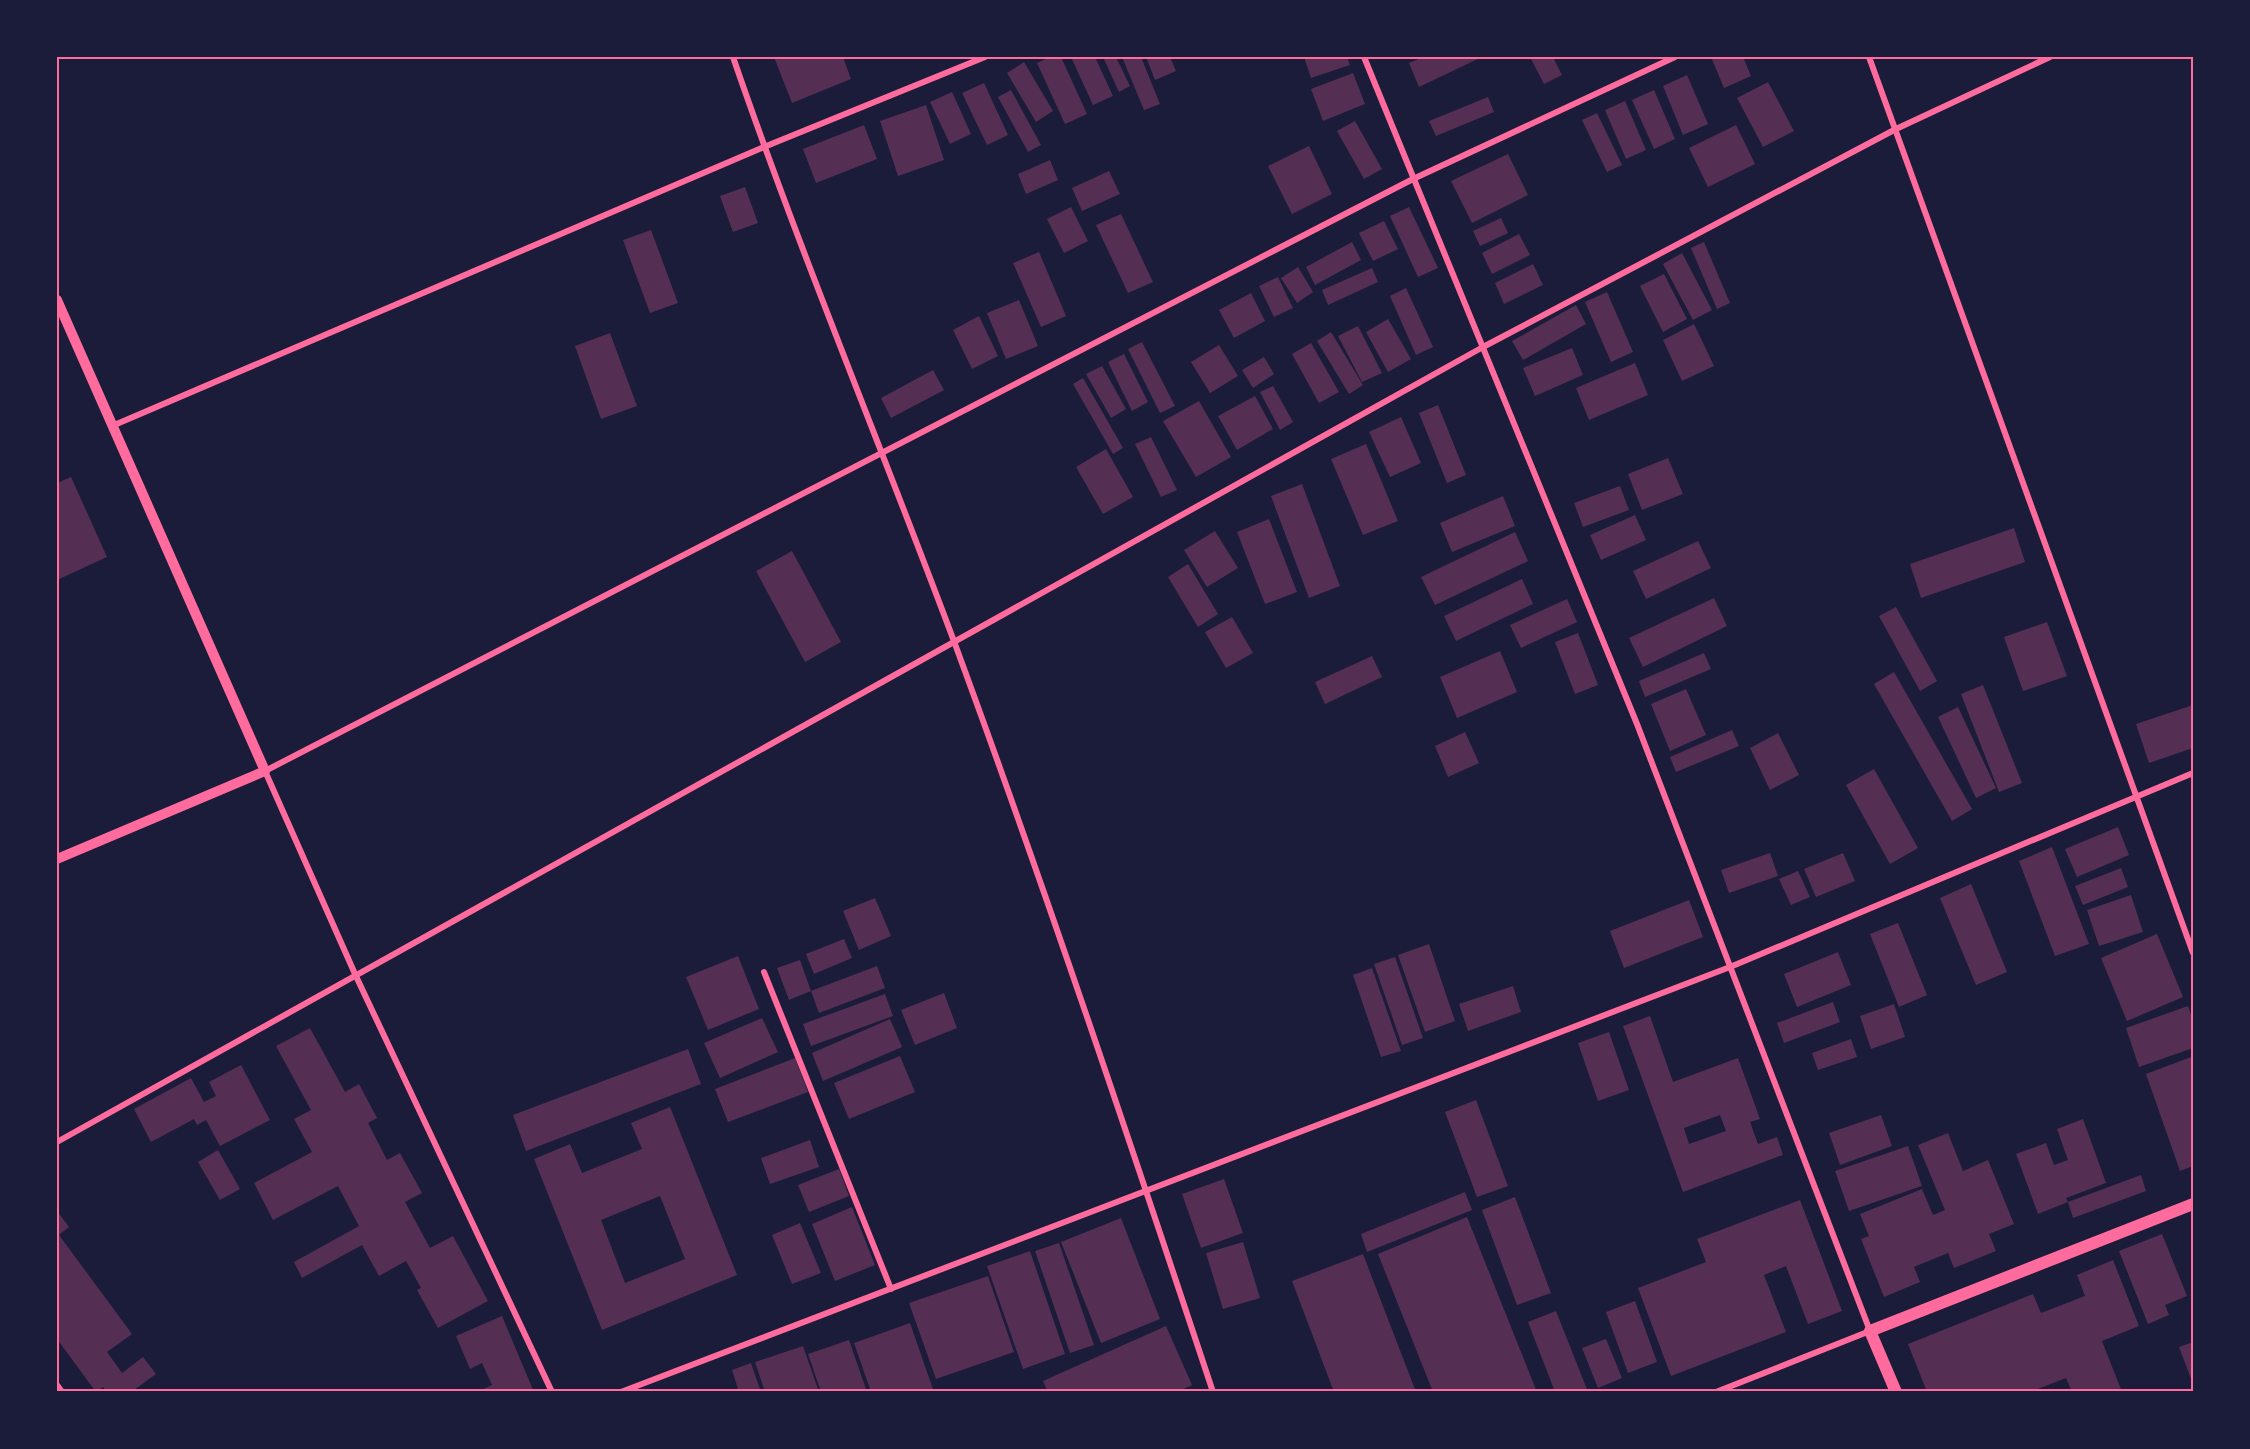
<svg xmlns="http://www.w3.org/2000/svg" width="2250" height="1449" font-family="Lato,sans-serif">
<rect width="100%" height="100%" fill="#1b1b3a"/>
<g fill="#542f53" fill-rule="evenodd">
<polygon points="774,57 843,57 851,79 792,103"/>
<polygon points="1050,57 1061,57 1087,114 1065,124 1037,63"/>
<polygon points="1071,57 1095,57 1113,96 1093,105"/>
<polygon points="1103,57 1116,57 1130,86 1119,92"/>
<polygon points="1122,57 1141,57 1160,104 1144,110"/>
<polygon points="1146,57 1170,57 1176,71 1155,80"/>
<polygon points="1304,57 1347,57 1350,65 1311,78"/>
<polygon points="1423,57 1482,57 1419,87 1409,63"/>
<polygon points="1530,57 1553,57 1562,75 1544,84"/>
<polygon points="1711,57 1743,57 1751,76 1724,88"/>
<polygon points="1024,62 1053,111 1036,122 1007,73"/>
<polygon points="1353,73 1365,104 1323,121 1311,89"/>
<polygon points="1687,75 1708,124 1683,135 1663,86"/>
<polygon points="1768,82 1794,131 1763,147 1737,98"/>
<polygon points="984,83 1008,135 987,145 962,93"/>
<polygon points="1011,90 1041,145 1028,152 998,97"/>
<polygon points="1654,90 1675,139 1654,149 1632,100"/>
<polygon points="952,92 971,134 950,144 930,102"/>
<polygon points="1488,97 1494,112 1436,136 1429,121"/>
<polygon points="1625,101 1646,150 1626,159 1605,110"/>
<polygon points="926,105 944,160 898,176 880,121"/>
<polygon points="1597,113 1622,165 1607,172 1582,120"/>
<polygon points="1355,121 1382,169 1364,179 1337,131"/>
<polygon points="864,125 877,159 816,183 803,149"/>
<polygon points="1736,125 1755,164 1708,187 1689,148"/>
<polygon points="1309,146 1332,194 1292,214 1268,166"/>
<polygon points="1508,154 1528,195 1472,223 1451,181"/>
<polygon points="1050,160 1058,180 1026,194 1018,174"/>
<polygon points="1109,171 1120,194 1082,211 1072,188"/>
<polygon points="745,187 758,223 733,232 720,196"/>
<polygon points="1071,207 1088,241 1064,253 1047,219"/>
<polygon points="1409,207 1438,268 1418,277 1390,216"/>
<polygon points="1121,214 1153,282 1128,293 1096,225"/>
<polygon points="1501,218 1508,233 1480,246 1473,231"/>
<polygon points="1384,221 1398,249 1373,261 1359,233"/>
<polygon points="651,230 678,303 650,313 623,240"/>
<polygon points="1519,234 1530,255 1492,274 1482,253"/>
<polygon points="1352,242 1361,260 1315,285 1306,267"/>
<polygon points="1704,242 1730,303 1717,309 1691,248"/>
<polygon points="1039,252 1066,316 1041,327 1013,263"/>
<polygon points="1682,253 1712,310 1693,320 1663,264"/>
<polygon points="1533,264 1543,285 1504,304 1495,283"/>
<polygon points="1298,267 1313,292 1297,303 1281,278"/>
<polygon points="1372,268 1378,282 1328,305 1322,290"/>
<polygon points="1664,274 1687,319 1663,332 1640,286"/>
<polygon points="1278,277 1293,308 1274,317 1259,286"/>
<polygon points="1406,288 1433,347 1416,355 1390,296"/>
<polygon points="1607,292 1633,352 1611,362 1585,302"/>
<polygon points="1251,293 1265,321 1234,338 1219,310"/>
<polygon points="1019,300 1038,346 1006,359 987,313"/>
<polygon points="1576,305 1586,324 1523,360 1512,341"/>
<polygon points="979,316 998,356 972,369 953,330"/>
<polygon points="1388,319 1411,359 1388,372 1366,332"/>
<polygon points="1694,324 1714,366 1682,381 1663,340"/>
<polygon points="1358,326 1382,373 1362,382 1338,336"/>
<polygon points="1331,332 1363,385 1349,394 1317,341"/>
<polygon points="610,333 637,406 601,419 575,346"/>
<polygon points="1142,342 1175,406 1160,413 1128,349"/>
<polygon points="1311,343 1339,392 1319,403 1292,354"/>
<polygon points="1219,345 1238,376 1210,393 1191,362"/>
<polygon points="1572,348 1583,375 1535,396 1523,368"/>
<polygon points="1124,354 1148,402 1132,411 1108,362"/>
<polygon points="1264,357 1274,374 1253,388 1242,370"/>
<polygon points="1635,363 1648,395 1589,420 1576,388"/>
<polygon points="1102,366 1126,409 1111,418 1086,374"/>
<polygon points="933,370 944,390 891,418 881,398"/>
<polygon points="1083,378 1123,448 1113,454 1073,384"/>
<polygon points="1273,386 1293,422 1280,430 1260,392"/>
<polygon points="1255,396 1273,429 1237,450 1218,416"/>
<polygon points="1199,401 1231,457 1196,477 1163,421"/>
<polygon points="1438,405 1466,475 1447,483 1419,413"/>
<polygon points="1401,417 1421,463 1390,477 1369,432"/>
<polygon points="1151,437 1177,490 1161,497 1135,444"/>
<polygon points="1366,444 1398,521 1363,535 1331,459"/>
<polygon points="1106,449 1133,497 1103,514 1076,467"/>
<polygon points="1668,458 1683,494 1642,510 1628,474"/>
<polygon points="71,477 107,557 57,580 57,483"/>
<polygon points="1302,484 1340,586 1309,598 1271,496"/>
<polygon points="1620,486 1629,510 1583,527 1574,503"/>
<polygon points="1503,496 1515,526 1452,552 1440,523"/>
<polygon points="1635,515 1646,540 1601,560 1590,535"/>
<polygon points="1269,519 1297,592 1265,604 1237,532"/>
<polygon points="2014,528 2025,562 1921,598 1910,564"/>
<polygon points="1215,531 1238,568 1207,587 1184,550"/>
<polygon points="1515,532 1528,561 1435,605 1421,577"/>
<polygon points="1698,541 1711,568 1646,599 1633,571"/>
<polygon points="792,551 841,642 805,662 756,571"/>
<polygon points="1188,564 1218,614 1198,627 1168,577"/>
<polygon points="1522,579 1533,604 1456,641 1444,616"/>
<polygon points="1714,598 1727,626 1643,667 1629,638"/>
<polygon points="1567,599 1577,622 1521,648 1510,625"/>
<polygon points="1896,607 1937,681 1920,691 1879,616"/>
<polygon points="1232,617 1253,653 1226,668 1205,632"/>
<polygon points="2047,622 2067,676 2023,691 2004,637"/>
<polygon points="1578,633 1598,685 1575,694 1555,642"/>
<polygon points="1500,651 1517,692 1457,718 1440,677"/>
<polygon points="1704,653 1711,669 1645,697 1639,681"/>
<polygon points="1372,656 1382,677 1325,704 1315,682"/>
<polygon points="1894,672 1972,809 1952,821 1874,684"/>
<polygon points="1983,685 2022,783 1999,792 1961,694"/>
<polygon points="1686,689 1706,735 1670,751 1651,704"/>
<polygon points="2193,705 2193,748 2149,763 2136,724"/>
<polygon points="1958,707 1996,788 1976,798 1938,717"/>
<polygon points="1732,730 1739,746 1676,772 1670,757"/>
<polygon points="1465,732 1479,763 1448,777 1435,746"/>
<polygon points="1778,733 1799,775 1770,790 1750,748"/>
<polygon points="1874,769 1918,848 1890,864 1846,785"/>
<polygon points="2118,827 2129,855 2077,877 2065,849"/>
<polygon points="2052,847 2089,944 2055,956 2019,861"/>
<polygon points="1770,853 1778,876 1729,893 1721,870"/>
<polygon points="1843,853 1855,881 1816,897 1804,869"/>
<polygon points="2121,868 2128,887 2083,905 2075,886"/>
<polygon points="1798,871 1810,897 1791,905 1779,879"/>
<polygon points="1971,884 2007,972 1976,985 1940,898"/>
<polygon points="2131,895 2143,932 2099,946 2087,910"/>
<polygon points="875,898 891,936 859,950 843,911"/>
<polygon points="1689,900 1703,937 1624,968 1610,931"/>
<polygon points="1898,923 1927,995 1899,1007 1870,934"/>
<polygon points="2157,934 2183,997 2127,1021 2101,958"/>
<polygon points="844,939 852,958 814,974 806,954"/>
<polygon points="1429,944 1455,1021 1425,1032 1398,955"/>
<polygon points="1838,952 1851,985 1797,1007 1784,974"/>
<polygon points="738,956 759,1009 708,1030 686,977"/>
<polygon points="1395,957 1423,1038 1402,1045 1374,964"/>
<polygon points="800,960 811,991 789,1000 777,968"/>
<polygon points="877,966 885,988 819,1013 811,991"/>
<polygon points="1372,968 1401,1051 1381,1057 1353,975"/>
<polygon points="1513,986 1521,1012 1468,1031 1459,1004"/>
<polygon points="944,993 957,1028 915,1045 901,1010"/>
<polygon points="885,994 893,1016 811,1046 803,1024"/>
<polygon points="1833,1002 1840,1022 1784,1043 1777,1023"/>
<polygon points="1894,1004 1905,1037 1871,1049 1860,1016"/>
<polygon points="2188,1006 2193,1021 2193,1048 2139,1067 2126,1028"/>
<path d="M 1650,1016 L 1673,1082 L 1738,1058 L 1760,1119 L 1750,1122 L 1758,1144 L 1777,1137 L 1783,1155 L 1683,1192 L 1623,1026 ZM 1720,1115 L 1726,1131 L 1689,1144 L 1684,1128 Z"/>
<polygon points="762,1018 778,1052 720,1078 704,1043"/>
<polygon points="890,1019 902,1047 823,1081 812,1053"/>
<polygon points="310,1028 345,1092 359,1084 377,1118 368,1123 387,1160 400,1153 422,1193 405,1202 430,1248 453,1236 488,1301 438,1328 417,1290 421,1288 406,1261 379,1276 362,1245 302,1278 294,1262 359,1226 338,1186 273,1220 254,1183 312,1152 294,1119 311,1110 276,1046"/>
<polygon points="1609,1032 1629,1090 1598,1101 1578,1043"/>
<polygon points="1851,1039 1857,1057 1818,1070 1812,1053"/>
<polygon points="688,1049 701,1084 526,1151 513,1115"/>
<polygon points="900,1056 915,1092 849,1119 834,1083"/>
<polygon points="2191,1057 2193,1166 2180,1171 2146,1074"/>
<polygon points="795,1058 808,1092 728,1122 715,1089"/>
<polygon points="241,1065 270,1120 220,1146 206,1120 197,1125 194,1119 151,1142 134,1109 191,1078 204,1102 216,1096 209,1082"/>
<polygon points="1476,1100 1508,1186 1477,1197 1445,1112"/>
<path d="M 670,1107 L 737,1275 L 602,1330 L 534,1159 L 570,1144 L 582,1173 L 642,1149 L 631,1123 ZM 660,1196 L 685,1259 L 625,1283 L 601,1220 Z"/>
<polygon points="1881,1115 1892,1146 1840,1165 1829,1133"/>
<polygon points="2083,1119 2106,1183 2066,1198 2068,1202 2141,1175 2146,1191 2073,1218 2068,1202 2038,1214 2016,1154 2046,1143 2054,1165 2068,1160 2057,1129"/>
<polygon points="1948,1133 1963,1171 1988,1160 2014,1224 1989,1234 1996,1251 1954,1268 1948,1253 1914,1267 1920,1282 1884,1297 1861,1239 1869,1236 1860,1214 1922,1189 1933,1215 1945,1210 1918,1145"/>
<polygon points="810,1140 819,1167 770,1184 761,1158"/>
<polygon points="1908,1146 1922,1186 1849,1211 1835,1171"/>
<polygon points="218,1150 240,1189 220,1200 198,1162"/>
<polygon points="839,1169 849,1196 809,1212 798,1185"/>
<polygon points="1224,1179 1243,1233 1201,1248 1182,1194"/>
<polygon points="1465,1192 1472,1210 1367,1252 1361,1234"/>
<polygon points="1515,1197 1551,1293 1517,1305 1482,1210"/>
<polygon points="1800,1200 1842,1311 1808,1324 1786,1266 1764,1275 1786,1332 1671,1376 1638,1288 1706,1262 1697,1239"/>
<polygon points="852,1207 875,1265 835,1281 812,1224"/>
<polygon points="57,1211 69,1227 59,1235 132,1334 107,1352 122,1373 143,1357 156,1374 134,1390 135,1392 107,1392 103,1387 96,1392 57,1339"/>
<polygon points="1467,1217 1537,1392 1433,1392 1378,1254"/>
<polygon points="1121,1218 1160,1319 1101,1343 1061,1242"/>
<polygon points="800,1223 821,1273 792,1284 772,1235"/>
<polygon points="2162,1234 2187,1296 2165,1305 2169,1315 2148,1324 2119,1251"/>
<polygon points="1243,1242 1260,1298 1223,1309 1206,1253"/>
<polygon points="1059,1243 1094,1345 1070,1353 1035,1251"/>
<polygon points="1030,1251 1065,1354 1023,1369 987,1266"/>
<polygon points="1363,1254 1416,1392 1334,1392 1292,1281"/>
<polygon points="2113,1260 2139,1326 2102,1341 2122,1392 2072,1392 2066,1378 2030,1392 1927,1392 1908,1344 2033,1294 2041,1313 2085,1296 2077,1275"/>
<polygon points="988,1276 1014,1352 936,1379 909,1303"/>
<polygon points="1635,1301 1657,1362 1628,1373 1606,1312"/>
<polygon points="1556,1311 1588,1392 1555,1392 1528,1322"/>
<polygon points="502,1316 534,1392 477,1392 492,1385 482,1363 470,1369 456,1336"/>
<polygon points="910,1323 934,1392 871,1392 854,1343"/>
<polygon points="1166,1326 1192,1385 1177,1392 1048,1392 1043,1381"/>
<polygon points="1606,1339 1622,1378 1598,1388 1582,1348"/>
<polygon points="849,1340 867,1392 821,1392 808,1354"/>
<polygon points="2193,1342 2193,1384 2179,1347"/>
<polygon points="803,1346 819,1392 765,1392 755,1362"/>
<polygon points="751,1363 761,1392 739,1392 732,1370"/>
</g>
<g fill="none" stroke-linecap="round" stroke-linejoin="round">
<g stroke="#ff6b9d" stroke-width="6">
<path d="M 733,57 C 801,255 882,448 955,644 C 1046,891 1130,1142 1213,1392"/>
<polyline points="1364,57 1637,724 1870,1331 1716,1392"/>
<polyline points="1869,57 2193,953"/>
<polyline points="112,426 764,147 985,57"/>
<polyline points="764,972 891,1289"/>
<polyline points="57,1142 1483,347 1896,129 2050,57"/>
<polyline points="57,1385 62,1392"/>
<polyline points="552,1392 355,974 265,771 1413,179 1675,57"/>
<polyline points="621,1392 1730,967 2193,773"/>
</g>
<polyline stroke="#ff6b9d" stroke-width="10" points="57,300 265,771 57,859"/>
<polyline stroke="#ff6b9d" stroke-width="12" points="1896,1392 1870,1331 2193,1204"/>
</g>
<rect width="2250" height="1449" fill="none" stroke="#1b1b3a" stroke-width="117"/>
<rect x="58" y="58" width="2134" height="1332" fill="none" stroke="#ff6b9d" stroke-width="2"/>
</svg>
